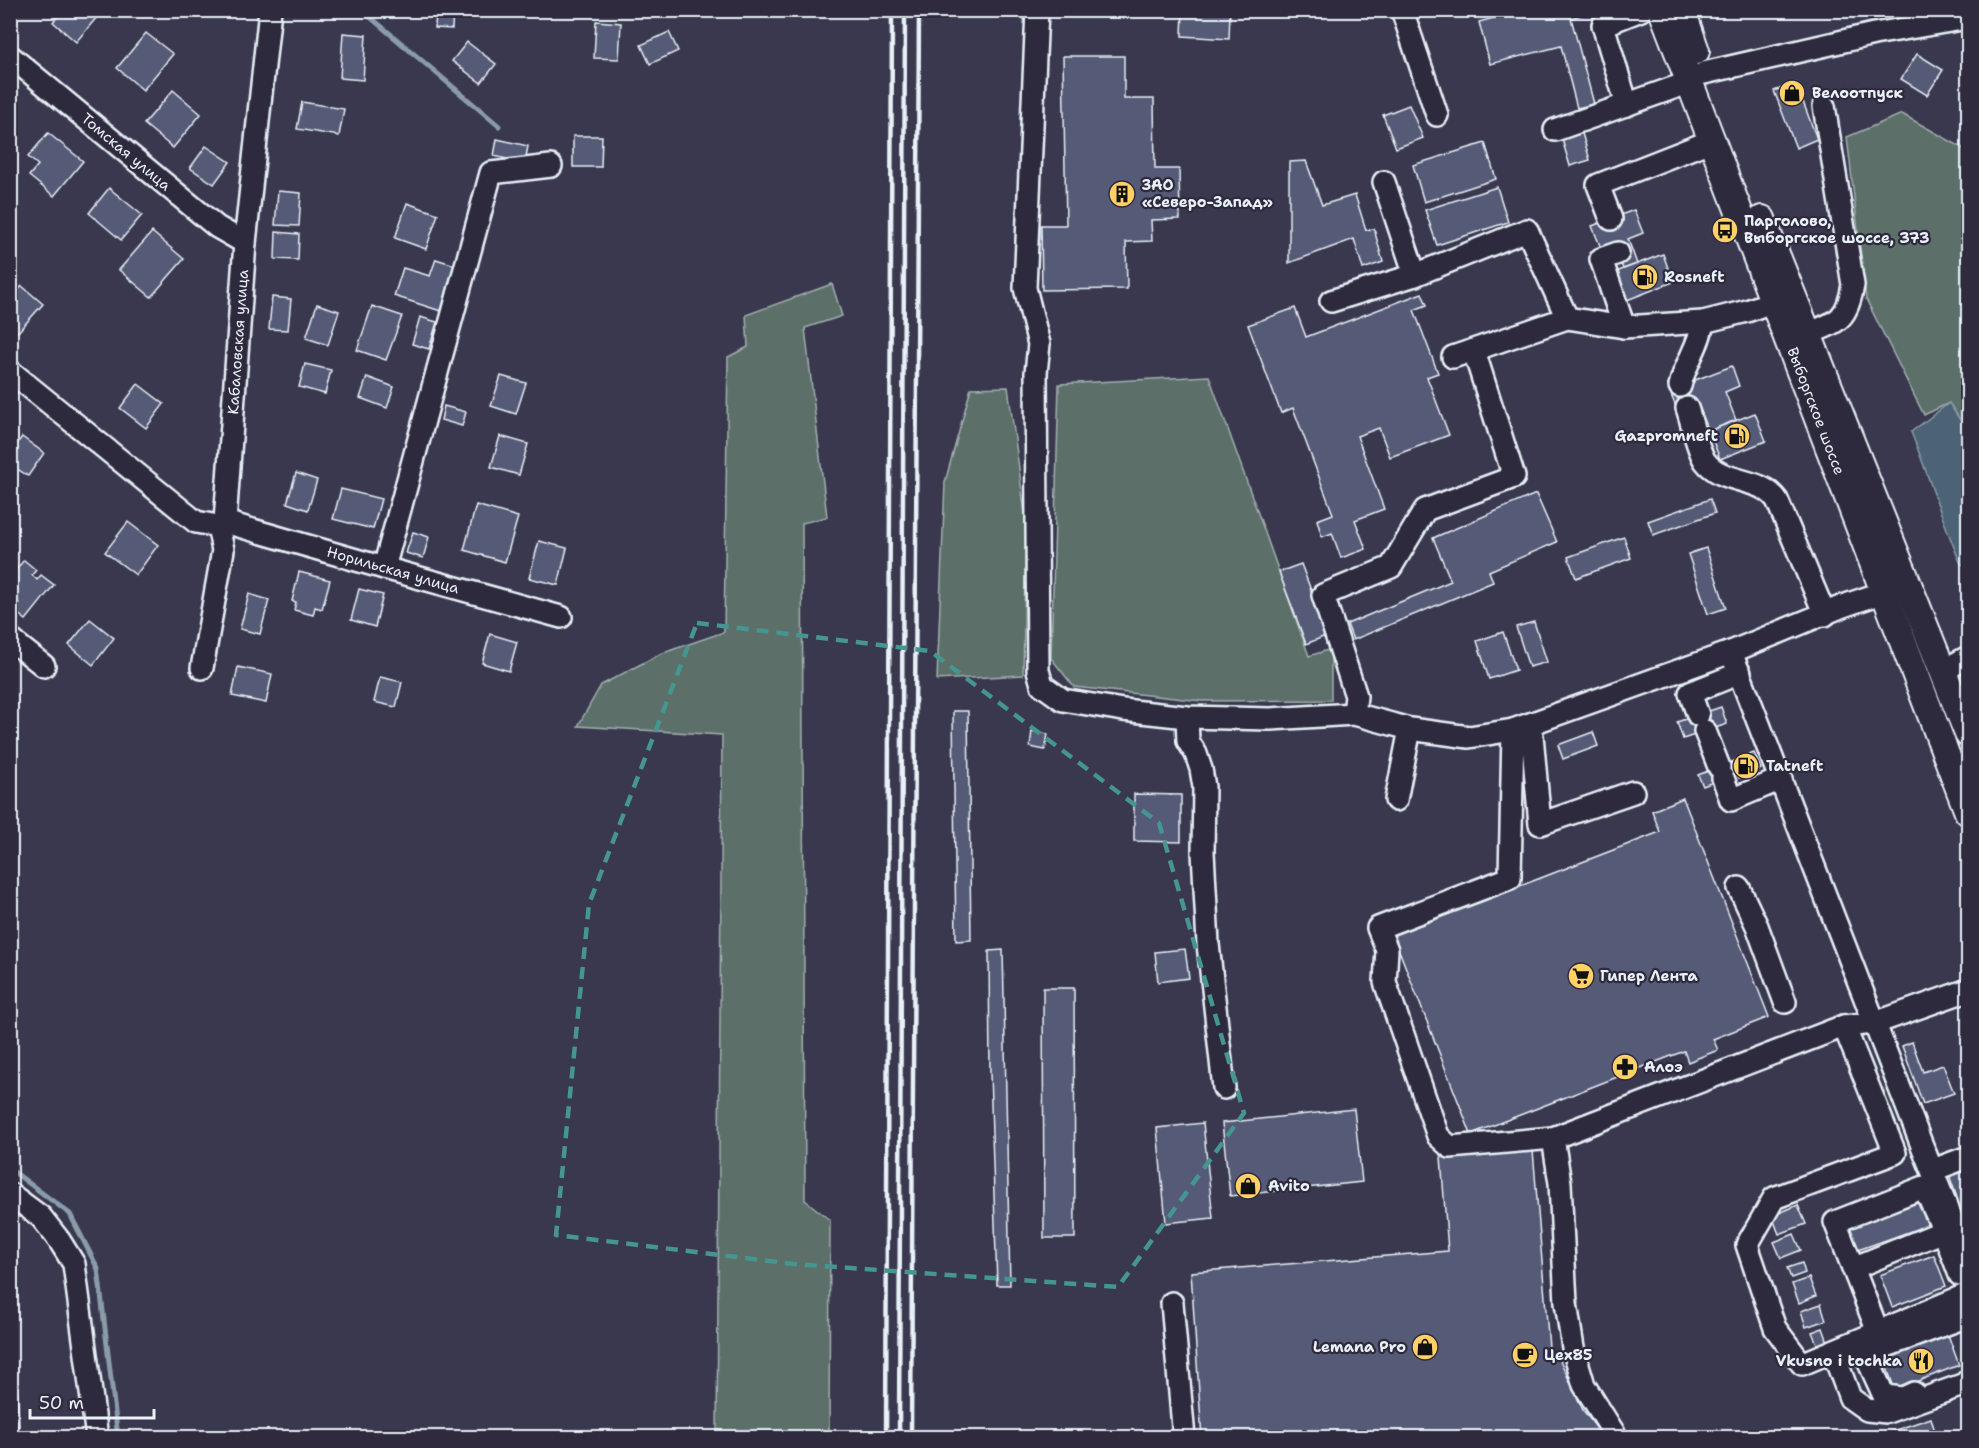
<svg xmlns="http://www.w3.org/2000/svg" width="1979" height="1448" font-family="'Shantell Sans',sans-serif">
<rect width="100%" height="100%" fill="#3a384e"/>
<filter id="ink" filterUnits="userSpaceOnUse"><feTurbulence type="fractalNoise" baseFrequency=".0167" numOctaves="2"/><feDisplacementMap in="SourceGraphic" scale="12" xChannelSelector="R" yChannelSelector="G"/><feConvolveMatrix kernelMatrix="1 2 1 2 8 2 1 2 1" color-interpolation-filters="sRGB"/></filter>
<g filter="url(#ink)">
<g fill="#5b6f69" stroke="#a2b0b0" stroke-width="1.5">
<polygon points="1902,114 1968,151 1968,432 1949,403 1924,415 1866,299 1847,137"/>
<polygon points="832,284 842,316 805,328 827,517 802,523 805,1200 830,1220 829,1437 717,1437 722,735 578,726 601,685 660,654 724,632 728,357 748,347 746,315"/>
<polygon points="1209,376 1309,656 1331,649 1331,700 1202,701 1074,687 1051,658 1059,384"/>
<polygon points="1008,387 1026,521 1023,675 937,680 945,482 971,388"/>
</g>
<path fill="#4b6375" stroke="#8a9ca9" stroke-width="1.5" d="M 1949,403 L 1968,432 L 1968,566 L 1961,564 C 1942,521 1929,476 1911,432 Z"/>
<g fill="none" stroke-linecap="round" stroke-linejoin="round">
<g stroke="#8a9ca9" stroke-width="5">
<polyline points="362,10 499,126"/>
<polyline points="10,1169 70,1214 98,1269 118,1438"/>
</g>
</g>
<g fill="#545a76" stroke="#e8f1f8" stroke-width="1.5">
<polygon points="62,10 103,10 76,42 53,22"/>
<polygon points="436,10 453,10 452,29 435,28"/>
<polygon points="1183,10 1230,11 1229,39 1182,36"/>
<polygon points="1523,10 1599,10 1571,18 1594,104 1577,108 1561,46 1490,64 1479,22"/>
<polygon points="596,21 621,23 619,59 594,58"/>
<polygon points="669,32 678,51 650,64 641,45"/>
<polygon points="146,33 173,54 143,90 117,68"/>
<polygon points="343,33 366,35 363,80 340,78"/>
<polygon points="467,42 496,64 481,83 452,61"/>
<polygon points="1917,54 1943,70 1927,95 1901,79"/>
<polygon points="1063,56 1124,56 1124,99 1154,99 1155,169 1179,169 1180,219 1151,220 1152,241 1126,242 1127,289 1042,290 1041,225 1066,225"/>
<polygon points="1796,83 1817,139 1796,148 1774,91"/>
<polygon points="173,90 201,114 173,148 144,124"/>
<polygon points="302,102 344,109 339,136 297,129"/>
<polygon points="1409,105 1423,138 1396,148 1383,115"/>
<polygon points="1581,130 1590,160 1570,166 1561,136"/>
<polygon points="48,133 83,161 54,196 29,176 38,165 28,157"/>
<polygon points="573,136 602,136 601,167 573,167"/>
<polygon points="497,139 528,146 525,163 494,156"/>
<polygon points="1485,143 1496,179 1424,202 1413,165"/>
<polygon points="206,146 230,162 214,184 190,168"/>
<polygon points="1306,161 1322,205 1355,195 1366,230 1374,229 1383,262 1363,269 1354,239 1289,263 1289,162"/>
<polygon points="1497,187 1508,222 1437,245 1425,210"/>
<polygon points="109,188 142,215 121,240 89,213"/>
<polygon points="278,191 301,193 299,226 275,225"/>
<polygon points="407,203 438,214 426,249 395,238"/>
<polygon points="1634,210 1643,233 1628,239 1637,264 1623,269 1614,244 1601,248 1592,226"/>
<polygon points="152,232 184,259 151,297 119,270"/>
<polygon points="276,232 299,234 298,260 275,259"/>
<polygon points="1663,254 1673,282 1627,300 1616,272"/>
<polygon points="436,259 455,265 441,311 394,296 403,268 430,276"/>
<polygon points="22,286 43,304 18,332 10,326 10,299"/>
<polygon points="1422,293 1427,305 1414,310 1438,373 1427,377 1449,435 1390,457 1379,428 1357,436 1384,509 1355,520 1366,549 1341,558 1332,533 1322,537 1317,520 1333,514 1293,408 1281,413 1248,325 1295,308 1306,337"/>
<polygon points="272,297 291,299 288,330 269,329"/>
<polygon points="317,304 339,311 328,345 306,338"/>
<polygon points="372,306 402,316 386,360 357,350"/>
<polygon points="420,317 437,322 429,349 412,344"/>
<polygon points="305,364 331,370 325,394 299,387"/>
<polygon points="1732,366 1739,386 1725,392 1736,420 1709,431 1698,404 1678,412 1669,390"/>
<polygon points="501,376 526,383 516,414 491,406"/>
<polygon points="367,377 394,387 387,408 360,398"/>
<polygon points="138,384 164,404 146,428 120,408"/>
<polygon points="444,406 466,412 462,426 441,420"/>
<polygon points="1755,413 1766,441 1720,459 1709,431"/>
<polygon points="500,436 528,444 519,475 491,467"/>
<polygon points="22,437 44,453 28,476 10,464 10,453"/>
<polygon points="296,473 317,480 308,510 287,503"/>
<polygon points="341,489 381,499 373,529 333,519"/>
<polygon points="1536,494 1557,542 1489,571 1493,582 1353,640 1347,624 1451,581 1433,538"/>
<polygon points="1710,499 1715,513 1653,535 1648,521"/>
<polygon points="476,505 518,517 505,562 464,550"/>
<polygon points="128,522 158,545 136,575 105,552"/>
<polygon points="413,532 429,537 423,558 406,553"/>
<polygon points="1624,537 1631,558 1576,578 1568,557"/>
<polygon points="539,541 567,548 558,585 529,578"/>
<polygon points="1706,548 1726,608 1708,614 1688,554"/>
<polygon points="24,560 36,570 32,575 37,580 41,575 54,585 26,620 13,610 19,603 13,598 10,601 10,577"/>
<polygon points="1301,564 1328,635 1306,644 1279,572"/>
<polygon points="299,572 330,580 322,609 315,607 313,615 294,610 296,602 292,601"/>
<polygon points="359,589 383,595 375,627 351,620"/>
<polygon points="249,594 269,600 260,634 240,629"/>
<polygon points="90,619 114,638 93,665 69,645"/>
<polygon points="1534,622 1547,662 1529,667 1516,627"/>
<polygon points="1503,632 1516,670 1489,679 1477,641"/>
<polygon points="490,634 517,642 509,671 482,663"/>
<polygon points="238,667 272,674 266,703 232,696"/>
<polygon points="380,677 402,682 396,707 374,702"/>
<polygon points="1721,707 1727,724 1683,739 1677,722"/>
<polygon points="953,711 968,711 971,940 956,941"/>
<polygon points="1032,731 1048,734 1045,750 1030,747"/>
<polygon points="1593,732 1598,746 1563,759 1558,745"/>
<polygon points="1754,753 1761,769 1739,778 1732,762"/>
<polygon points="1732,762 1736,773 1703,786 1698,775"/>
<polygon points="1134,794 1181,795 1181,842 1134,841"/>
<polygon points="1683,798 1769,1017 1713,1039 1718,1050 1688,1062 1684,1051 1471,1134 1393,935 1660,832 1652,811"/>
<polygon points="1185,949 1189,978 1158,982 1155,952"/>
<polygon points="1003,950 1010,1285 997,1285 990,1073 989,951"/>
<polygon points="1043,988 1074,988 1075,1238 1044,1238"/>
<polygon points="1912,1042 1923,1072 1943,1065 1954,1093 1923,1104 1902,1046"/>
<polygon points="1354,1109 1362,1182 1230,1196 1222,1123"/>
<polygon points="1203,1123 1213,1218 1166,1223 1157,1128"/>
<polygon points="1533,1150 1550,1360 1559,1358 1583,1410 1604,1438 1202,1438 1191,1272 1448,1251 1441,1157"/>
<polygon points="1968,1163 1968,1229 1947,1169"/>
<polygon points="1920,1202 1928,1225 1858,1250 1850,1227"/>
<polygon points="1798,1205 1806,1224 1779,1234 1772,1216"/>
<polygon points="1794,1234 1801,1250 1781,1258 1774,1242"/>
<polygon points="1934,1255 1946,1286 1892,1307 1880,1275"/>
<polygon points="1802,1263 1805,1273 1791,1278 1787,1268"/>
<polygon points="1809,1278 1816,1296 1799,1303 1792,1284"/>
<polygon points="1821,1304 1826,1320 1806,1327 1801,1311"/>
<polygon points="1823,1328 1828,1342 1818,1346 1812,1332"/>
<polygon points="1947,1332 1959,1365 1895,1390 1883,1357"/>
<polygon points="10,1383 17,1383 19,1426 10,1427"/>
<polygon points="1931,1418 1937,1438 1872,1438"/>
</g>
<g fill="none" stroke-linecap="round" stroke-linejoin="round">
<defs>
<g id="minor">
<polyline points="1037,10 1025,288 1039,344 1036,373 1038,670 1042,685 1063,700 1123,710 1187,717 1270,719 1354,714 1410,729 1469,737 1513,730 1731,652 1843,606 1884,592"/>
<polyline points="1402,10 1437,115"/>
<polyline points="10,56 217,227 245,243"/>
<polyline points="1704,73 1874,34 1968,18"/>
<polyline points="1627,105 1603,25 1641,10"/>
<polyline points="1555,130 1690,82"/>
<polyline points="1384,182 1415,275"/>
<polyline points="1611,219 1598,185 1713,140"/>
<polyline points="1618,253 1601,259 1624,327"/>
<polyline points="1331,301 1415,275 1527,230 1567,318"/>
<path d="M 1807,334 C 1838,322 1847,320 1853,285 L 1824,106"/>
<polyline points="1453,357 1567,318 1624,327 1703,322 1747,311 1774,301"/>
<polyline points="10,371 196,522 218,526"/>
<path d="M 1680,386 C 1685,363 1700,345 1703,322"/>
<path d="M 1687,408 C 1692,422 1697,449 1705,461 C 1723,485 1760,476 1777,500 L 1825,615"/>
<polyline points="225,522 384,568 561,617"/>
<polyline points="218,526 225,522 245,243 270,10"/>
<polyline points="384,568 491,173 551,166"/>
<polyline points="10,639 44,666"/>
<polyline points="1731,652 1921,1143 1968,1260"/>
<polyline points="202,668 223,550 218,526"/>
<polyline points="1942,671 1968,657"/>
<polyline points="1354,714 1356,696 1323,595 1391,567 1425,510 1514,477 1474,351"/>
<polyline points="1698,715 1690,693 1740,673"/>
<polyline points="1187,717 1188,741 1196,754 1201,769 1204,787 1203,852 1208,944 1224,1088"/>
<polyline points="1531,724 1540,824 1633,792"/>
<polyline points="1513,730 1510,878 1378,928 1387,950 1385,982 1438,1136 1450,1147 1553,1138"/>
<polyline points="1705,731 1719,767"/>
<polyline points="1723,778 1731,800 1781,779"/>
<polyline points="1396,800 1410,729"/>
<polyline points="1739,888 1757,926 1785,1002"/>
<polyline points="1844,1026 1895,1153 1774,1198 1747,1245 1775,1328 1802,1364 1968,1294"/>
<polyline points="1933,1170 1968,1157"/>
<polyline points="10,1194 41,1217 59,1240 74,1264 97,1438"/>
<polyline points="1948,1243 1960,1275"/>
<polyline points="1853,1268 1944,1231 1924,1187 1835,1222 1878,1332"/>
<polyline points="1172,1303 1184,1438"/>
<polyline points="1968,1306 1960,1319 1865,1354 1833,1352 1850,1398 1867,1410 1887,1412 1965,1384 1968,1380"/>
<polyline points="1865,1354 1884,1396 1903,1398 1914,1393"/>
<polyline points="1617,1438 1584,1385 1573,1348 1566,1303 1560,1183 1553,1138 1844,1026 1875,1023 1968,990"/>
</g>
<g id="major">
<polyline points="1662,10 1968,812"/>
<polyline points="1682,10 1696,51"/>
<polyline points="1762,219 1968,734"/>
</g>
</defs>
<use href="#minor" stroke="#e8f1f8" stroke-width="26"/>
<use href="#major" stroke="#e8f1f8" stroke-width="30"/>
<use href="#minor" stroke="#2f2a3d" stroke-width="21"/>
<use href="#major" stroke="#2f2a3d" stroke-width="26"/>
<g stroke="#e8f1f8" stroke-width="4.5">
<polyline points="886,1438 892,10"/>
<polyline points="899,1438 905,10"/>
<polyline points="911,1438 919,10"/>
</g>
</g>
</g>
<path fill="none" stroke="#459590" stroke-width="4.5" stroke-dasharray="12 8" stroke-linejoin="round" d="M 697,623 L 930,651 L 1159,823 L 1244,1113 L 1118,1287 L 794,1264 L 556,1235 L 589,904 Z"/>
<defs>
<symbol id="shop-disc" viewBox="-11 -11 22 22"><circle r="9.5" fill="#ffd166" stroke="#2f2a3d"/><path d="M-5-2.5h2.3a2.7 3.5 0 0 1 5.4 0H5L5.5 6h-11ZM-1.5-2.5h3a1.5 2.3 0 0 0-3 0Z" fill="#111"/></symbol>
<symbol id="building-disc" viewBox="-11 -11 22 22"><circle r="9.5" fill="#ffd166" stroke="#2f2a3d"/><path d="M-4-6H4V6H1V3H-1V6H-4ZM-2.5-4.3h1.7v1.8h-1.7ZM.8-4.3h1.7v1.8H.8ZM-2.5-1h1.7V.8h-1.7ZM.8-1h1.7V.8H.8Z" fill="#111"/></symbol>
<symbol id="bus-disc" viewBox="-11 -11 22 22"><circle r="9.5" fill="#ffd166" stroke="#2f2a3d"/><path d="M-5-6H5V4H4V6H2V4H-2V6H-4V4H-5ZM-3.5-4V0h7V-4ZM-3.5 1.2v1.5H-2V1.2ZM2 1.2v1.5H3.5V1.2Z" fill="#111"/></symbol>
<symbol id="fuel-disc" viewBox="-11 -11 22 22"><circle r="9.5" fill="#ffd166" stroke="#2f2a3d"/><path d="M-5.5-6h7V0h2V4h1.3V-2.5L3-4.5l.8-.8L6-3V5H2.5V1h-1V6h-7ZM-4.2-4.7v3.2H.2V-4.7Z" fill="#111"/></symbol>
<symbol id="supermarket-disc" viewBox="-11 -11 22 22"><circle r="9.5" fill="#ffd166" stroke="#2f2a3d"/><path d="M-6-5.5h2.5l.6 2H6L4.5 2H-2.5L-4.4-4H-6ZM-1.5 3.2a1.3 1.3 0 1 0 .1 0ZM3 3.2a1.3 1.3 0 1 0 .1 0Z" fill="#111"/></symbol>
<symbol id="pharmacy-disc" viewBox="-11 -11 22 22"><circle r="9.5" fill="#ffd166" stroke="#2f2a3d"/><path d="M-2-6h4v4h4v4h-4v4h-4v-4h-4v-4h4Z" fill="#111"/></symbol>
<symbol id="cafe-disc" viewBox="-11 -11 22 22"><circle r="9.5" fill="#ffd166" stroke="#2f2a3d"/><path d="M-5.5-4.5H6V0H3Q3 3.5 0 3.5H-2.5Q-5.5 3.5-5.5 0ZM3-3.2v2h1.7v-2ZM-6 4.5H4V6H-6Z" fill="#111"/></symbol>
<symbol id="restaurant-disc" viewBox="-11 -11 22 22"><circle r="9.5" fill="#ffd166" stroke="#2f2a3d"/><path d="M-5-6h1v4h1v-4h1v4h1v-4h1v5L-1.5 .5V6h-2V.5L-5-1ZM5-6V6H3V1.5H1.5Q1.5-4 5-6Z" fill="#111"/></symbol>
</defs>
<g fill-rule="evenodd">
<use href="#shop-disc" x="1777" y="78" width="30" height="30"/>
<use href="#building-disc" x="1107" y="179" width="30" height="30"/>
<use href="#bus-disc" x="1710" y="215" width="30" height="30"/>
<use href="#fuel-disc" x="1630" y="262" width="30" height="30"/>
<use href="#fuel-disc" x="1722" y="421" width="30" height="30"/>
<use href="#fuel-disc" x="1731" y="751" width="30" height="30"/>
<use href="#supermarket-disc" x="1566" y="961" width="30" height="30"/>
<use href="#pharmacy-disc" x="1610" y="1052" width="30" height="30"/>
<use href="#shop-disc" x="1233" y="1171" width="30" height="30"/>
<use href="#shop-disc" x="1410" y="1332" width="30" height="30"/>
<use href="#cafe-disc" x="1510" y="1340" width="30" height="30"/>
<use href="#restaurant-disc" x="1906" y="1346" width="30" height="30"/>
</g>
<g text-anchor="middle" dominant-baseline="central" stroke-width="4.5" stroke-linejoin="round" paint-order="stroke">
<g font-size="15" font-weight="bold" fill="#e8f1f8" stroke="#2f2a3d" text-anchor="start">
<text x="1812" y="93">Велоотпуск</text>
<text x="1142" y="185">ЗАО<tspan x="1142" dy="17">«Северо-Запад»</tspan></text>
<text x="1744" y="221">Парголово,<tspan x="1744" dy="17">Выборгское шоссе, 373</tspan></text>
<text x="1664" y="277">Rosneft</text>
<text x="1718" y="436" text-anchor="end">Gazpromneft</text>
<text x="1766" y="766">Tatneft</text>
<text x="1600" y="976">Гипер Лента</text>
<text x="1644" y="1067">Алоэ</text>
<text x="1268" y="1186">Avito</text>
<text x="1406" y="1347" text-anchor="end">Lemana Pro</text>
<text x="1544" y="1355">Цех85</text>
<text x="1902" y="1361" text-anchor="end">Vkusno i tochka</text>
</g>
<g font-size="15" fill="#e8f1f8" stroke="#2f2a3d">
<text transform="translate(126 152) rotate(40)">Томская улица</text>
<text transform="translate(238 342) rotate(-86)">Кабаловская улица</text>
<text transform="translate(1816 411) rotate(69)">Выборгское шоссе</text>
<text transform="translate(393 570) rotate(16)">Норильская улица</text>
</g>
</g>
<rect width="1979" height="1448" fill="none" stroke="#2f2a3d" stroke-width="36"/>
<rect x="18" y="18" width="1943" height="1412" fill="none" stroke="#e8f1f8" stroke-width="2" filter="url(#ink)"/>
<path d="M30 1409v9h124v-9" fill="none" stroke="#e8f1f8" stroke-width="3"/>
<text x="39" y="1409" font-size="18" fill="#e8f1f8" stroke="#2f2a3d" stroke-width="4.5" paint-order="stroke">50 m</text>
</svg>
